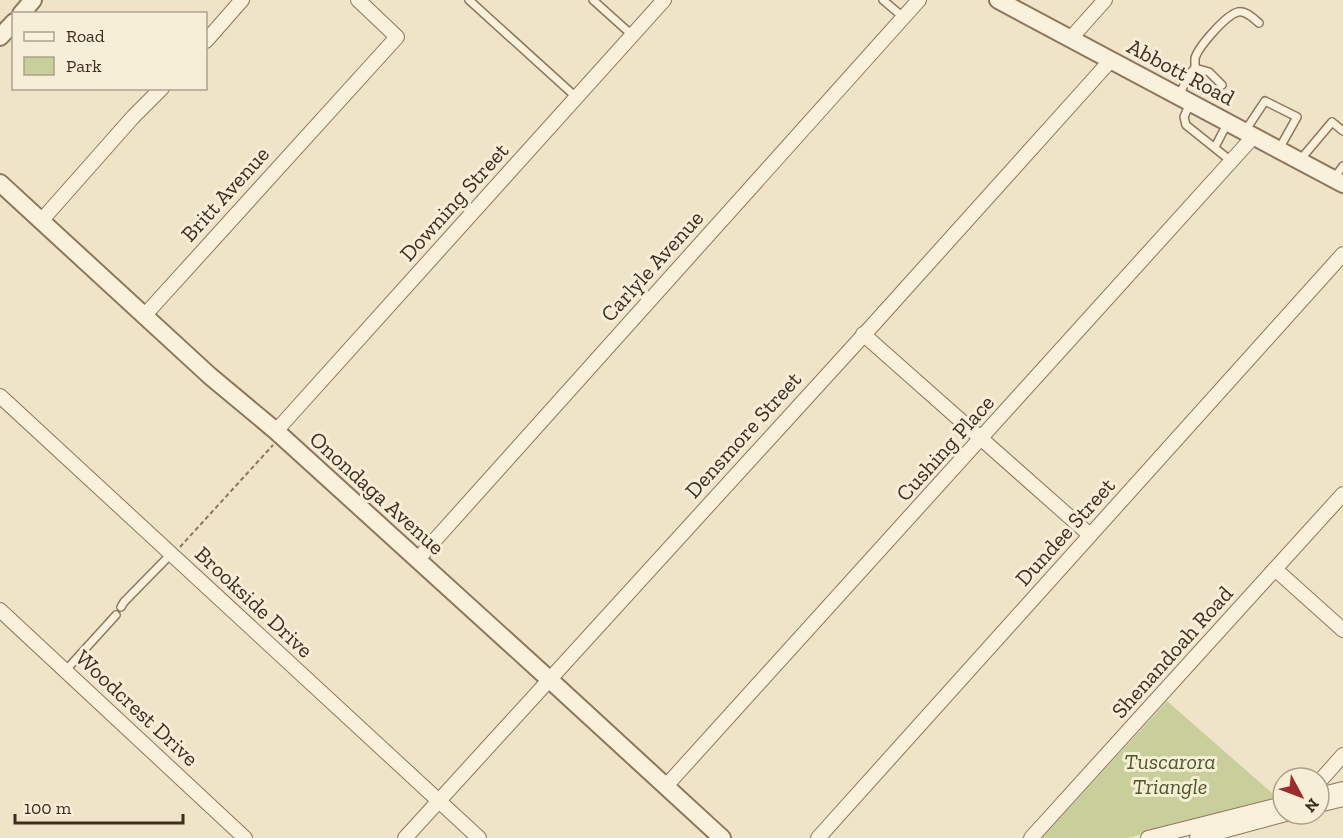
<svg xmlns="http://www.w3.org/2000/svg" width="1343" height="838" font-family="'Zilla Slab',serif">
<rect width="100%" height="100%" fill="#f0e4c8"/>
<polygon fill="#c9cf9b" points="1167,701 1273,794 1275,800 1127,838 1042,838"/>
<g fill="none" stroke-linecap="round" stroke-linejoin="round">
<defs>
<g id="service">
<polyline points="469,0 576,97"/>
<polyline points="593,0 632,35"/>
<polyline points="883,0 903,17"/>
<path d="M 1195,68 C 1195,66 1195,59 1195,58 C 1199,46 1226,15 1238,12 C 1246,10 1254,19 1259,23"/>
<polyline points="1179,96 1189,74 1195,68 1209,72 1222,85"/>
<polyline points="1190,103 1184,117 1186,125 1231,161"/>
<polyline points="1245,131 1265,101 1297,117 1279,149"/>
<polyline points="1215,147 1227,124"/>
<polyline points="1300,160 1332,122 1343,131"/>
<polyline points="1334,178 1343,166"/>
<polyline points="121,607 124,602 171,554"/>
<polyline points="66,670 116,615"/>
</g>
<g id="minor">
<polyline points="1071,38 1105,0"/>
<polyline points="206,41 242,0"/>
<polyline points="41,221 133,117 162,88"/>
<polyline points="144,316 397,37 358,0"/>
<polyline points="863,334 1090,535"/>
<polyline points="0,396 479,838"/>
<polyline points="276,431 664,0"/>
<polyline points="417,560 919,0"/>
<polyline points="1275,569 1343,630"/>
<polyline points="0,610 245,838"/>
<polyline points="1319,782 1343,755"/>
<polyline points="666,786 1254,136"/>
<polyline points="1319,795 1343,789"/>
<polyline points="1319,805 1343,799"/>
<polyline points="405,838 871,327 1111,60"/>
<polyline points="818,838 1343,254"/>
<polyline points="1031,838 1343,494"/>
<polyline points="1148,838 1283,804"/>
<polyline points="1197,838 1286,814"/>
</g>
<g id="tertiary">
<polyline points="998,0 1343,184"/>
<polyline points="21,14 33,0"/>
<polyline points="0,37 14,22"/>
<polyline points="0,183 210,376 276,431 550,680 722,838"/>
</g>
</defs>
<use href="#service" stroke="#8d765c" stroke-width="10"/>
<use href="#minor" stroke="#8d765c" stroke-width="16"/>
<use href="#tertiary" stroke="#8d765c" stroke-width="20"/>
<polyline stroke="#8d765c" stroke-width="2" stroke-dasharray="4.5 3" stroke-linecap="butt" points="180,547 273,445"/>
<use href="#service" stroke="#faf1dc" stroke-width="7"/>
<use href="#minor" stroke="#faf1dc" stroke-width="14"/>
<use href="#tertiary" stroke="#faf1dc" stroke-width="16"/>
</g>
<g text-anchor="middle" dominant-baseline="central" stroke-width="6" stroke-linejoin="round" paint-order="stroke">
<g font-size="22" fill="#3d2e20" stroke="#f7eed8">
<text transform="translate(1181 72) rotate(28)">Abbott Road</text>
<text transform="translate(225 194) rotate(-48)">Britt Avenue</text>
<text transform="translate(454 202) rotate(-48)">Downing Street</text>
<text transform="translate(652 266) rotate(-48)">Carlyle Avenue</text>
<text transform="translate(743 435) rotate(-48)">Densmore Street</text>
<text transform="translate(945 448) rotate(-48)">Cushing Place</text>
<text transform="translate(377 493) rotate(42)">Onondaga Avenue</text>
<text transform="translate(1065 532) rotate(-48)">Dundee Street</text>
<text transform="translate(254 602) rotate(43)">Brookside Drive</text>
<text transform="translate(1172 652) rotate(-48)">Shenandoah Road</text>
<text transform="translate(137 708) rotate(43)">Woodcrest Drive</text>
</g>
<g font-size="22" font-style="italic" fill="#4d5a26" stroke="#f7eed8">
<text x="1170" y="761">Tuscarora<tspan x="1170" dy="25">Triangle</tspan></text>
</g>
</g>
<rect x="12" y="12" width="195" height="78" fill="#f7eed8" stroke="#ada18e" stroke-width="1.5"/>
<rect x="24" y="32" width="30" height="9" fill="#faf1dc" stroke="#ada18e" stroke-width="1.5"/>
<text x="66" y="42" font-size="18" fill="#3d2e20">Road</text>
<rect x="24" y="57" width="30" height="18" fill="#c9cf9b" stroke="#ada18e" stroke-width="1.5"/>
<text x="66" y="72" font-size="18" fill="#3d2e20">Park</text>
<g transform="translate(1301 796) rotate(131)"><circle r="28" fill="#f7eed8" stroke="#ada18e" stroke-width="1.5"/>
<path d="M0-4.5L10 22L0 15L-10 22Z" fill="#9e2a2b"/>
<text y="-9" font-size="16" font-weight="bold" text-anchor="middle" fill="#3d2e20">N</text>
</g>
<path d="M15 814v9h168v-9" fill="none" stroke="#3d2e20" stroke-width="3"/>
<text x="24" y="814" font-size="18" fill="#3d2e20" stroke="#f7eed8" stroke-width="4.5" paint-order="stroke">100 m</text>
</svg>
